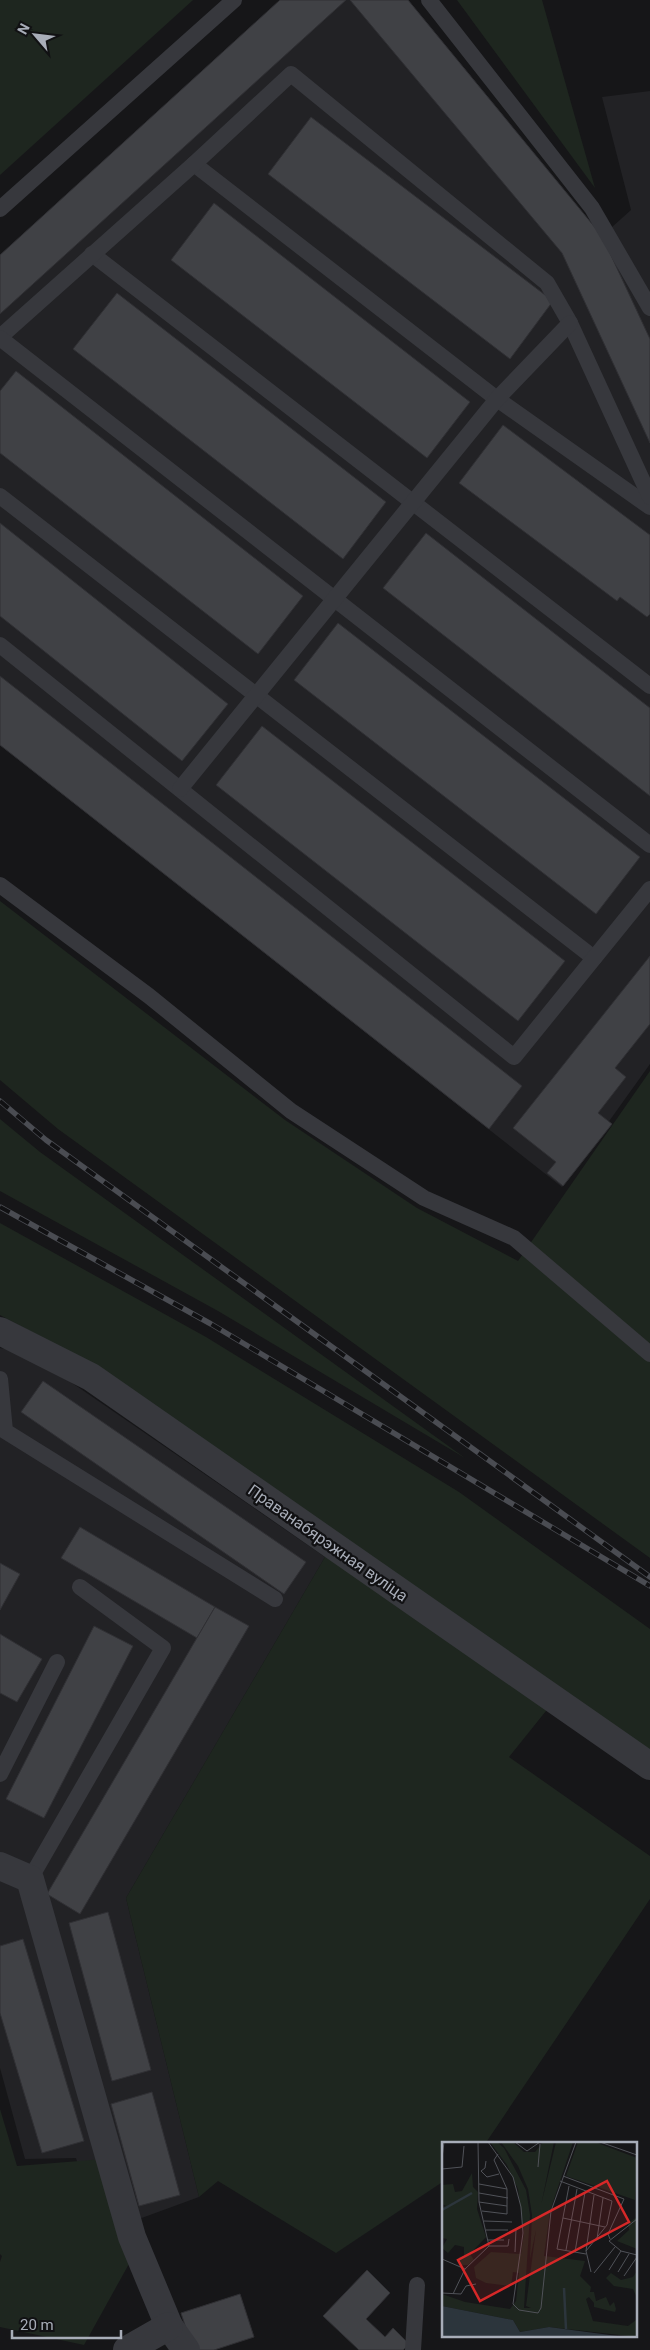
<svg xmlns="http://www.w3.org/2000/svg" width="650" height="2350" font-family="Roboto,sans-serif">
<rect width="100%" height="100%" fill="#161618"/>
<g fill="#222225">
<polygon points="280,0 408,0 602,236 631,210 602,97 650,91 650,1064 562,1187 0,745 0,255"/>
<polygon points="0,1348 30,1354 325,1557 126,1898 199,2197 98,2234 76,2158 25,2159 0,2068"/>
</g>
<g fill="#1e261f">
<polygon points="0,0 193,0 0,175"/>
<polygon points="457,0 542,0 595,188"/>
<polygon points="0,901 285,1120 417,1208 518,1261 650,1071 650,1558 58,1129 0,1080"/>
<polygon points="0,1119 40,1152 465,1458 218,1311 0,1191"/>
<polygon points="0,1223 206,1337 459,1492 650,1629 650,1751 562,1691 509,1757 650,1856 650,1899 485,2144 444,2144 444,2181 336,2253 218,2181 199,2197 126,1898 325,1557 104,1371 0,1315"/>
<polygon points="0,2109 17,2166 104,2159 130,2262 84,2345 0,2327 0,2262 2,2256 0,2254"/>
</g>
<g fill="#404145" stroke="#303034">
<polygon points="280,0 346,0 0,314 0,255"/>
<polygon points="350,0 408,0 602,236 650,339 650,443 562,253"/>
<polygon points="311,117 553,301 510,359 268,174"/>
<polygon points="214,203 470,402 427,458 171,260"/>
<polygon points="117,293 386,502 343,559 73,349"/>
<polygon points="16,371 303,596 258,654 0,453 0,391"/>
<polygon points="503,425 650,535 650,614 647,617 620,597 617,601 459,483"/>
<polygon points="0,523 228,704 182,761 0,616"/>
<polygon points="426,533 650,708 650,796 383,588"/>
<polygon points="338,623 640,857 596,914 294,680"/>
<polygon points="0,676 522,1086 489,1129 0,745"/>
<polygon points="262,726 565,961 518,1021 216,785"/>
<polygon points="650,956 650,1024 615,1068 626,1077 598,1113 612,1124 563,1186 547,1173 556,1162 513,1128"/>
<polygon points="43,1381 306,1562 284,1594 21,1412"/>
<polygon points="80,1527 215,1607 197,1638 61,1558"/>
<polygon points="0,1563 20,1574 0,1610"/>
<polygon points="215,1607 249,1626 80,1914 47,1894"/>
<polygon points="94,1626 133,1646 44,1818 6,1799"/>
<polygon points="0,1634 42,1659 17,1702 0,1693"/>
<polygon points="108,1912 151,2070 112,2081 69,1923"/>
<polygon points="23,1939 84,2141 42,2153 0,2013 0,1946"/>
<polygon points="152,2092 180,2195 139,2206 111,2104"/>
<polygon points="367,2270 390,2293 366,2319 385,2337 393,2328 409,2344 403,2350 359,2350 323,2316"/>
<polygon points="240,2294 254,2337 214,2350 193,2350 181,2313"/>
</g>
<g fill="none" stroke-linecap="round" stroke-linejoin="round">
<g stroke="#37383d" stroke-width="16">
<polyline points="429,0 592,208 650,308"/>
<polyline points="194,164 497,399 650,507"/>
<polyline points="0,209 234,0"/>
<polyline points="92,254 650,686"/>
<polyline points="0,337 194,164 291,74 547,283 570,323 650,497"/>
<polyline points="0,338 650,845"/>
<polyline points="0,496 594,958"/>
<polyline points="0,645 514,1057 650,889"/>
<polyline points="180,789 497,399 570,323"/>
<polyline points="0,885 149,996 291,1111 424,1198 514,1238 650,1354"/>
<polyline points="0,1379 5,1431 275,1599"/>
<polyline points="0,1774 57,1662"/>
<polyline points="30,1879 163,1648 80,1587"/>
<polyline points="413,2350 417,2285"/>
</g>
<g stroke="#37383d" stroke-width="28">
<polyline points="0,1331 91,1377 650,1766"/>
<polyline points="0,1866 30,1879 132,2237 169,2326 186,2350"/>
<polyline points="127,2350 169,2326"/>
</g>
<defs>
<g id="rail">
<polyline points="0,1101 46,1140 650,1577"/>
<polyline points="0,1207 211,1324 650,1586"/>
</g>
</defs>
<use href="#rail" stroke="#4a4c52" stroke-width="5.5"/>
<use href="#rail" stroke="#111113" stroke-width="4" stroke-dasharray="11" stroke-linecap="butt"/>
</g>
<g text-anchor="middle" dominant-baseline="central" stroke-width="4.5" stroke-linejoin="round" paint-order="stroke">
<g font-size="16" fill="#a8adb8" stroke="#111113">
<text transform="translate(328 1543) rotate(35)">Праванабярэжная вуліца</text>
</g>
</g>
<g transform="translate(442 2142)">
<rect width="195" height="195" fill="#161618"/>
<path d="M 48,0 L 55,0 L 62,6 L 84,48 L 88,73 L 82,166 L 89,166 L 84,164 L 95,80 L 114,0 L 131,0 L 108,69 L 102,114 L 143,119 L 138,134 L 149,145 L 148,150 L 152,150 L 154,159 L 164,155 L 168,164 L 172,160 L 174,167 L 173,170 L 152,165 L 152,161 L 147,155 L 144,157 L 151,179 L 186,184 L 194,178 L 195,195 L 107,185 L 78,190 L 71,178 L 0,164 L 0,152 L 23,160 L 68,167 L 74,159 L 77,131 L 71,130 L 69,144 L 44,141 L 34,136 L 32,125 L 49,110 L 79,112 L 82,91 L 76,47 L 65,23 ZM 59,0 L 71,0 L 82,10 L 93,10 L 101,0 L 112,0 L 88,117 L 90,73 L 86,47 L 76,24 ZM 136,0 L 153,0 L 195,16 L 193,58 L 124,34 ZM 30,31 L 31,45 L 36,50 L 35,67 L 44,95 L 28,112 L 32,118 L 26,123 L 19,123 L 17,115 L 22,114 L 22,105 L 13,103 L 6,111 L 0,106 L 5,97 L 0,96 L 0,65 L 4,64 L 0,62 L 0,43 L 11,42 L 13,50 L 20,49 ZM 195,75 L 195,107 L 175,99 L 187,88 L 186,81 ZM 195,129 L 195,156 L 191,147 L 172,144 L 164,136 L 169,131 L 179,138 L 191,135 Z" fill="#1e261f"/>
<path d="M 0,164 L 71,178 L 78,190 L 107,185 L 183,195 L 0,195 Z" fill="#2c353c"/>
<path fill="none" stroke="#2c353c" stroke-width="2.5" d="M 0,68 L 30,51M 122,146 L 124,187"/>
<path fill="none" stroke="#505258" stroke-width="1" d="M 46,0 L 71,35 L 79,65 L 81,91 L 71,162M 73,0 L 85,9 L 98,0M 158,0 L 195,13M 0,16 L 2,0M 44,19 L 43,26 L 39,29 L 45,35 L 57,32M 96,25 L 98,2M 0,27 L 20,25 L 22,4M 121,34 L 182,57 L 166,92 L 168,97M 118,39 L 170,59 L 165,83 L 144,109 L 149,130M 37,42 L 65,47M 127,44 L 115,107 L 144,112M 37,51 L 66,56M 37,60 L 65,64M 40,69 L 65,72 L 65,47 L 52,18 L 56,12M 121,76 L 163,85M 195,77 L 167,99 L 179,109 L 195,113M 42,79 L 70,80M 44,88 L 66,88M 155,97 L 161,56M 46,98 L 62,98M 47,104 L 66,104 L 67,97M 124,108 L 135,47M 144,109 L 152,53M 73,110 L 74,87 L 81,83M 133,110 L 143,50M 0,117 L 23,127M 167,128 L 179,109M 176,130 L 187,112M 152,131 L 173,105M 182,134 L 195,115M 0,151 L 19,152 L 24,144 L 34,142M 11,152 L 23,127 L 47,104 L 37,60 L 36,0M 71,162 L 77,168 L 96,171 L 99,166 L 109,69 L 134,0"/>
<path fill="#d62828" fill-opacity="0.15" stroke="#d62828" stroke-width="2.5" d="M 165,39 L 187,80 L 38,159 L 16,118 Z"/>
<rect width="195" height="195" fill="none" stroke="#a8adb8" stroke-width="2.5"/>
</g>
<g transform="translate(35 35) rotate(298)" stroke="#111113" stroke-width="4" paint-order="stroke">
<path d="M0-4L9 19L0 12L-9 19Z" fill="#a8adb8"/>
<text y="-8" font-size="14" font-weight="bold" text-anchor="middle" fill="#a8adb8">N</text>
</g>
<path d="M12 2330v8h109v-8" fill="none" stroke="#a8adb8" stroke-width="2.5"/>
<text x="20" y="2330" font-size="15" fill="#a8adb8" stroke="#111113" stroke-width="4" paint-order="stroke">20 m</text>
</svg>
